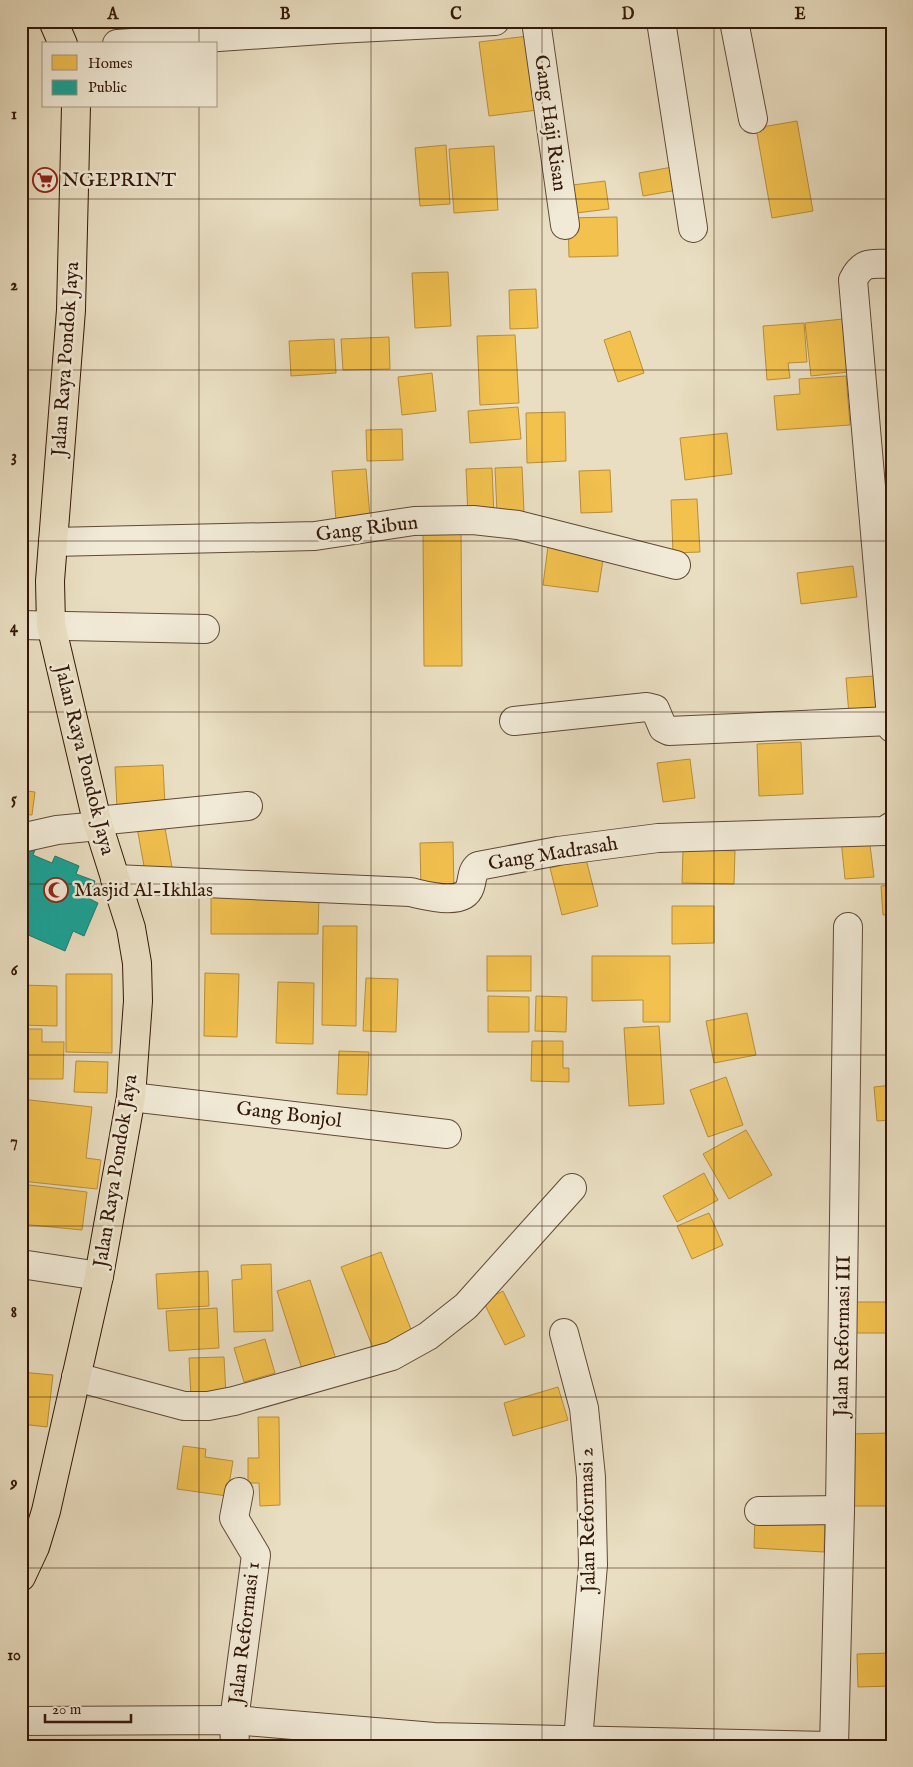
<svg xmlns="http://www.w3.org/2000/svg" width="913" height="1767" font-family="'IM FELL English',serif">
<rect width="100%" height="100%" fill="#e9dec1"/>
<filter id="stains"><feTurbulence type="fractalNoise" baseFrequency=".004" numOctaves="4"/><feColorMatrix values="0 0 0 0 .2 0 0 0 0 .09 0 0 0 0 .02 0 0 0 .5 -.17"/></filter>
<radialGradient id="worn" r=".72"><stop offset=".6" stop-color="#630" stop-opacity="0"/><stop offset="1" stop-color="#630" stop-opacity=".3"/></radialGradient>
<g fill="#f2c14e" stroke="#b98e39">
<polygon points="528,36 538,110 489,116 479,42"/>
<polygon points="797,121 813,211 772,218 756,128"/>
<polygon points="446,145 450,204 420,206 415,148"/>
<polygon points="494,146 498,210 454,213 449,149"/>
<polygon points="678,166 683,189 643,196 639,173"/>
<polygon points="605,181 609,209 568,214 564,186"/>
<polygon points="617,217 618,256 569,257 568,218"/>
<polygon points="448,272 451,326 415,328 412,273"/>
<polygon points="536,289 538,328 510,329 509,290"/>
<polygon points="843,319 848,372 811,376 805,323"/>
<polygon points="804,323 807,362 788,363 790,378 767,380 763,326"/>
<polygon points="630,331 644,373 618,382 604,340"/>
<polygon points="515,335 519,403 480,405 477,336"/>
<polygon points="389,337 390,369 343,370 341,339"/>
<polygon points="334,339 336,373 291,376 289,341"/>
<polygon points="432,373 436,411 402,415 398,377"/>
<polygon points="846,376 850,425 777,430 774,396 800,394 799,379"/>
<polygon points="518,407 521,439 470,443 468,411"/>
<polygon points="565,412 566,461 527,463 526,413"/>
<polygon points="402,429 403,460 367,461 366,430"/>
<polygon points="727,433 732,474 685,480 680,438"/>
<polygon points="522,467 524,512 497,513 495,468"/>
<polygon points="492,468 494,516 468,517 466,469"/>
<polygon points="366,469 370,517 336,520 332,471"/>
<polygon points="610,470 612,512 581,513 579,471"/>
<polygon points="697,499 700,552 673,553 671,500"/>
<polygon points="461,530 462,666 424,666 423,531"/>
<polygon points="548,546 604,553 598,592 543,585"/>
<polygon points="853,566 857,597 801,604 797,573"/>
<polygon points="874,676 877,712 849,715 846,678"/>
<polygon points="801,742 803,794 759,796 757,744"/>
<polygon points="690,759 695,798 663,802 657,763"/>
<polygon points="163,765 165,805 117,808 115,767"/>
<polygon points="21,790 35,792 32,815 21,814"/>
<polygon points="163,817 173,873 146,877 136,822"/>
<polygon points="869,837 874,877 845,879 841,840"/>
<polygon points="453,842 454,888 421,889 420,843"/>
<polygon points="683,849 735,851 734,884 682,883"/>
<polygon points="586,859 598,906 562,915 550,868"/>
<polygon points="892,885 892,914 883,915 881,886"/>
<polygon points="211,897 319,897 318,934 211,934"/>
<polygon points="672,906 714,906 714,943 672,944"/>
<polygon points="323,926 357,926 356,1026 322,1025"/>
<rect x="487" y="956" width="44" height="35"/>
<polygon points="592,956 670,956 670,1022 643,1022 643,1000 592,1001"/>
<polygon points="205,973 239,974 237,1037 204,1036"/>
<polygon points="66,974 112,974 112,1053 66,1052"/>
<polygon points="366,978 398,979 396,1032 363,1031"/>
<polygon points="278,982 314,983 313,1044 276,1043"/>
<polygon points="21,985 57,986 57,1026 21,1025"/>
<polygon points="488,996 529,997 529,1032 488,1032"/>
<polygon points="536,996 567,997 566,1032 535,1031"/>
<polygon points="747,1013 756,1055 714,1063 706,1021"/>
<polygon points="659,1026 664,1104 629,1106 624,1028"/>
<polygon points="21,1029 42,1029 42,1042 64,1042 63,1079 21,1079"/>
<polygon points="532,1041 563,1041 563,1068 569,1068 569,1082 531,1081"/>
<polygon points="339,1051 369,1052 367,1095 337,1094"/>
<polygon points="76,1061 108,1062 107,1093 74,1092"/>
<polygon points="726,1077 743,1125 708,1137 690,1090"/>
<polygon points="892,1085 892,1120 877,1121 874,1087"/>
<polygon points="21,1099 92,1107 86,1158 101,1160 97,1189 21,1181"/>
<polygon points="746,1130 772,1175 729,1199 703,1154"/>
<polygon points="704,1173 718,1200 677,1222 663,1196"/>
<polygon points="21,1184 87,1192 82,1230 21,1224"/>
<polygon points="709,1213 723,1245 692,1259 677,1226"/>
<polygon points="381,1252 412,1332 373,1348 341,1267"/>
<polygon points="271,1264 273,1331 234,1332 232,1280 242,1279 241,1265"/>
<polygon points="208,1271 209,1306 158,1309 156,1274"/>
<polygon points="310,1280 336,1359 302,1369 277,1291"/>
<polygon points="503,1291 525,1336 505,1345 483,1301"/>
<rect x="853" y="1302" width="39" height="31"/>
<polygon points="217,1308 219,1348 169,1351 166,1311"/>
<polygon points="265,1339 275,1373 244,1382 234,1348"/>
<polygon points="224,1357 226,1396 191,1397 189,1358"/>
<polygon points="21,1372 53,1375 47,1427 21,1424"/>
<polygon points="558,1387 568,1420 513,1436 504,1403"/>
<polygon points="258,1417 279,1417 280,1505 260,1506 259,1483 248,1483 248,1458 259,1458"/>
<polygon points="891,1433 892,1506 849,1506 848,1434"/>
<polygon points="183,1446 206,1449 205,1457 233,1461 227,1496 177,1489"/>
<polygon points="755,1516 825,1519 824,1552 754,1548"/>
<polygon points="892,1653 892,1686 858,1687 857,1654"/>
</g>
<polygon fill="#17a398" stroke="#1f796c" points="40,837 33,855 52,863 55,856 79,866 76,874 95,881 88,898 98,903 84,936 73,931 65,951 26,934 21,943 21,841"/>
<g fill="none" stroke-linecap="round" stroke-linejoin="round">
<defs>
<g id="minor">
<polyline points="536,21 565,225"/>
<polyline points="661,21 693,228"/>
<polyline points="734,21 753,119"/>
<polyline points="117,44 336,29 495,21"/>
<path d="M 892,264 C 872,264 863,260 853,280 L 892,728"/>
<polyline points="53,542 315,536 414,521 473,520 518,525 676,565"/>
<polyline points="21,625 205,629"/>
<polyline points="514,721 647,707 655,709 663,728 669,731 891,721"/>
<polyline points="97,821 248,806"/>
<polyline points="21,838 57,830 99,826"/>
<path d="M 115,879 L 410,892 C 425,895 463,907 470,887 C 473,879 471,872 478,866 L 558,851 L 658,838 L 884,831 L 892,826"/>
<polyline points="131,1097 447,1134"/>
<polyline points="21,1264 99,1276"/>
<polyline points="564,1333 584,1408 591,1477 593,1565 578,1740"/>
<polyline points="76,1377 184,1406 208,1406 234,1401 392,1356 428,1336 466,1306 572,1188"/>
<polyline points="759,1511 840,1510"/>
<polyline points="21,1721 234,1720 434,1737 828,1746"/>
<polyline points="235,1746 234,1720 256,1555 234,1518 239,1492"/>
<polyline points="834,1746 840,1510 848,927"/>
</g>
<g id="major">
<polyline points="53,21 63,44"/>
<polyline points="21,1577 35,1547 46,1511 99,1276 131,1097 138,1001 137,963 131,928 97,821 51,625 50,581 71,310 76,106"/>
</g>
</defs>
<use href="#minor" stroke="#604936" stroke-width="30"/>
<use href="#major" stroke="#331707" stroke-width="30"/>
<use href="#minor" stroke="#f1ead7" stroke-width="28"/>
<use href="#major" stroke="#e9dec1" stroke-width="28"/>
</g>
<path fill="none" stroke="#331707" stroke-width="1" stroke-opacity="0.55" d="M 199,21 L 199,44M 371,21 L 371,1746M 542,21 L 542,1746M 714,21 L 714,1746M 199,106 L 199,1746M 21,199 L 892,199M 21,370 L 892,370M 21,541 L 892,541M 21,712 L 892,712M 21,884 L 892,884M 21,1055 L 892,1055M 21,1226 L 892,1226M 21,1397 L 892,1397M 21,1568 L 892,1568"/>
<defs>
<symbol id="supermarket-ring" viewBox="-11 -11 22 22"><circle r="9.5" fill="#f1ead7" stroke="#8f2418" stroke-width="1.5"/><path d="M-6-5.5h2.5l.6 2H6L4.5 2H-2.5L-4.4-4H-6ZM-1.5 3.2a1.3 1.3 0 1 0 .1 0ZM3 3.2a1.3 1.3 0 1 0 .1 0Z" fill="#8f2418"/></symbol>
<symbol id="mosque-ring" viewBox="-11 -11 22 22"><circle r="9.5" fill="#f1ead7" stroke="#8f2418" stroke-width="1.5"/><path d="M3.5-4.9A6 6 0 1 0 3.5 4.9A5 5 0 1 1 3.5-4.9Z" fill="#8f2418"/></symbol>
</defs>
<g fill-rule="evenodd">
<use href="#supermarket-ring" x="31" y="166" width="28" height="28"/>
<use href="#mosque-ring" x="42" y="876" width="28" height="28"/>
</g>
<g text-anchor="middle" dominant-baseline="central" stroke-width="5" stroke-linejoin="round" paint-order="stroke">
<g font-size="20" fill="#331707" stroke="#f1ead7">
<text transform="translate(550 123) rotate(82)">Gang Haji Risan</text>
<text transform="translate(66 359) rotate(-86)">Jalan Raya Pondok Jaya</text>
<text transform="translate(367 529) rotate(-7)">Gang Ribun</text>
<text transform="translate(84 760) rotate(76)">Jalan Raya Pondok Jaya</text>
<text transform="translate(553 854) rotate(-9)">Gang Madrasah</text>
<text transform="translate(289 1115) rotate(7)">Gang Bonjol</text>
<text transform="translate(116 1171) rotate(-81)">Jalan Raya Pondok Jaya</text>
<text transform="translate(843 1336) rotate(-89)">Jalan Reformasi III</text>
<text transform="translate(588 1520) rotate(-91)">Jalan Reformasi 2</text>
<text transform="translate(245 1633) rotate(-83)">Jalan Reformasi 1</text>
</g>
<g font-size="20" fill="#331707" stroke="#f1ead7" text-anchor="start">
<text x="62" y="180">NGEPRINT</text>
<text x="74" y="890">Masjid Al-Ikhlas</text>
</g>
</g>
<rect width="913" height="1767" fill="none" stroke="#e9dec1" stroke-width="55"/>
<rect x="42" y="42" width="175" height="65" fill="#f1ead7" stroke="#a59684"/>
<rect x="52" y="55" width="25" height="15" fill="#f2c14e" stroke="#a59684"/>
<text x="88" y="68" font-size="15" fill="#331707">Homes</text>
<rect x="52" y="80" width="25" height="15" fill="#17a398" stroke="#a59684"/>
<text x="88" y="92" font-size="15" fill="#331707">Public</text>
<path d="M45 1714v8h86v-8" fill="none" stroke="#331707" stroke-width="2.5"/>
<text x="52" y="1714" font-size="15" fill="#331707" stroke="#f1ead7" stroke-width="4" paint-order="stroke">20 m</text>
<rect x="28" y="28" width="858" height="1712" fill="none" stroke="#331707" stroke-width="2"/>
<g font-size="16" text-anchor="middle" font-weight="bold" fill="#331707">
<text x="113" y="19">A</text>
<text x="285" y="19">B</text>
<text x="456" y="19">C</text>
<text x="628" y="19">D</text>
<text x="800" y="19">E</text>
<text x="14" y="119">1</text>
<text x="14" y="290">2</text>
<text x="14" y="461">3</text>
<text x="14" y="632">4</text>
<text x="14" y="804">5</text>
<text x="14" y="975">6</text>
<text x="14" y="1146">7</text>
<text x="14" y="1317">8</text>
<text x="14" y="1488">9</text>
<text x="14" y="1660">10</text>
</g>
<rect width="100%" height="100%" filter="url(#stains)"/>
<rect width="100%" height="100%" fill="url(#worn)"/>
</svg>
